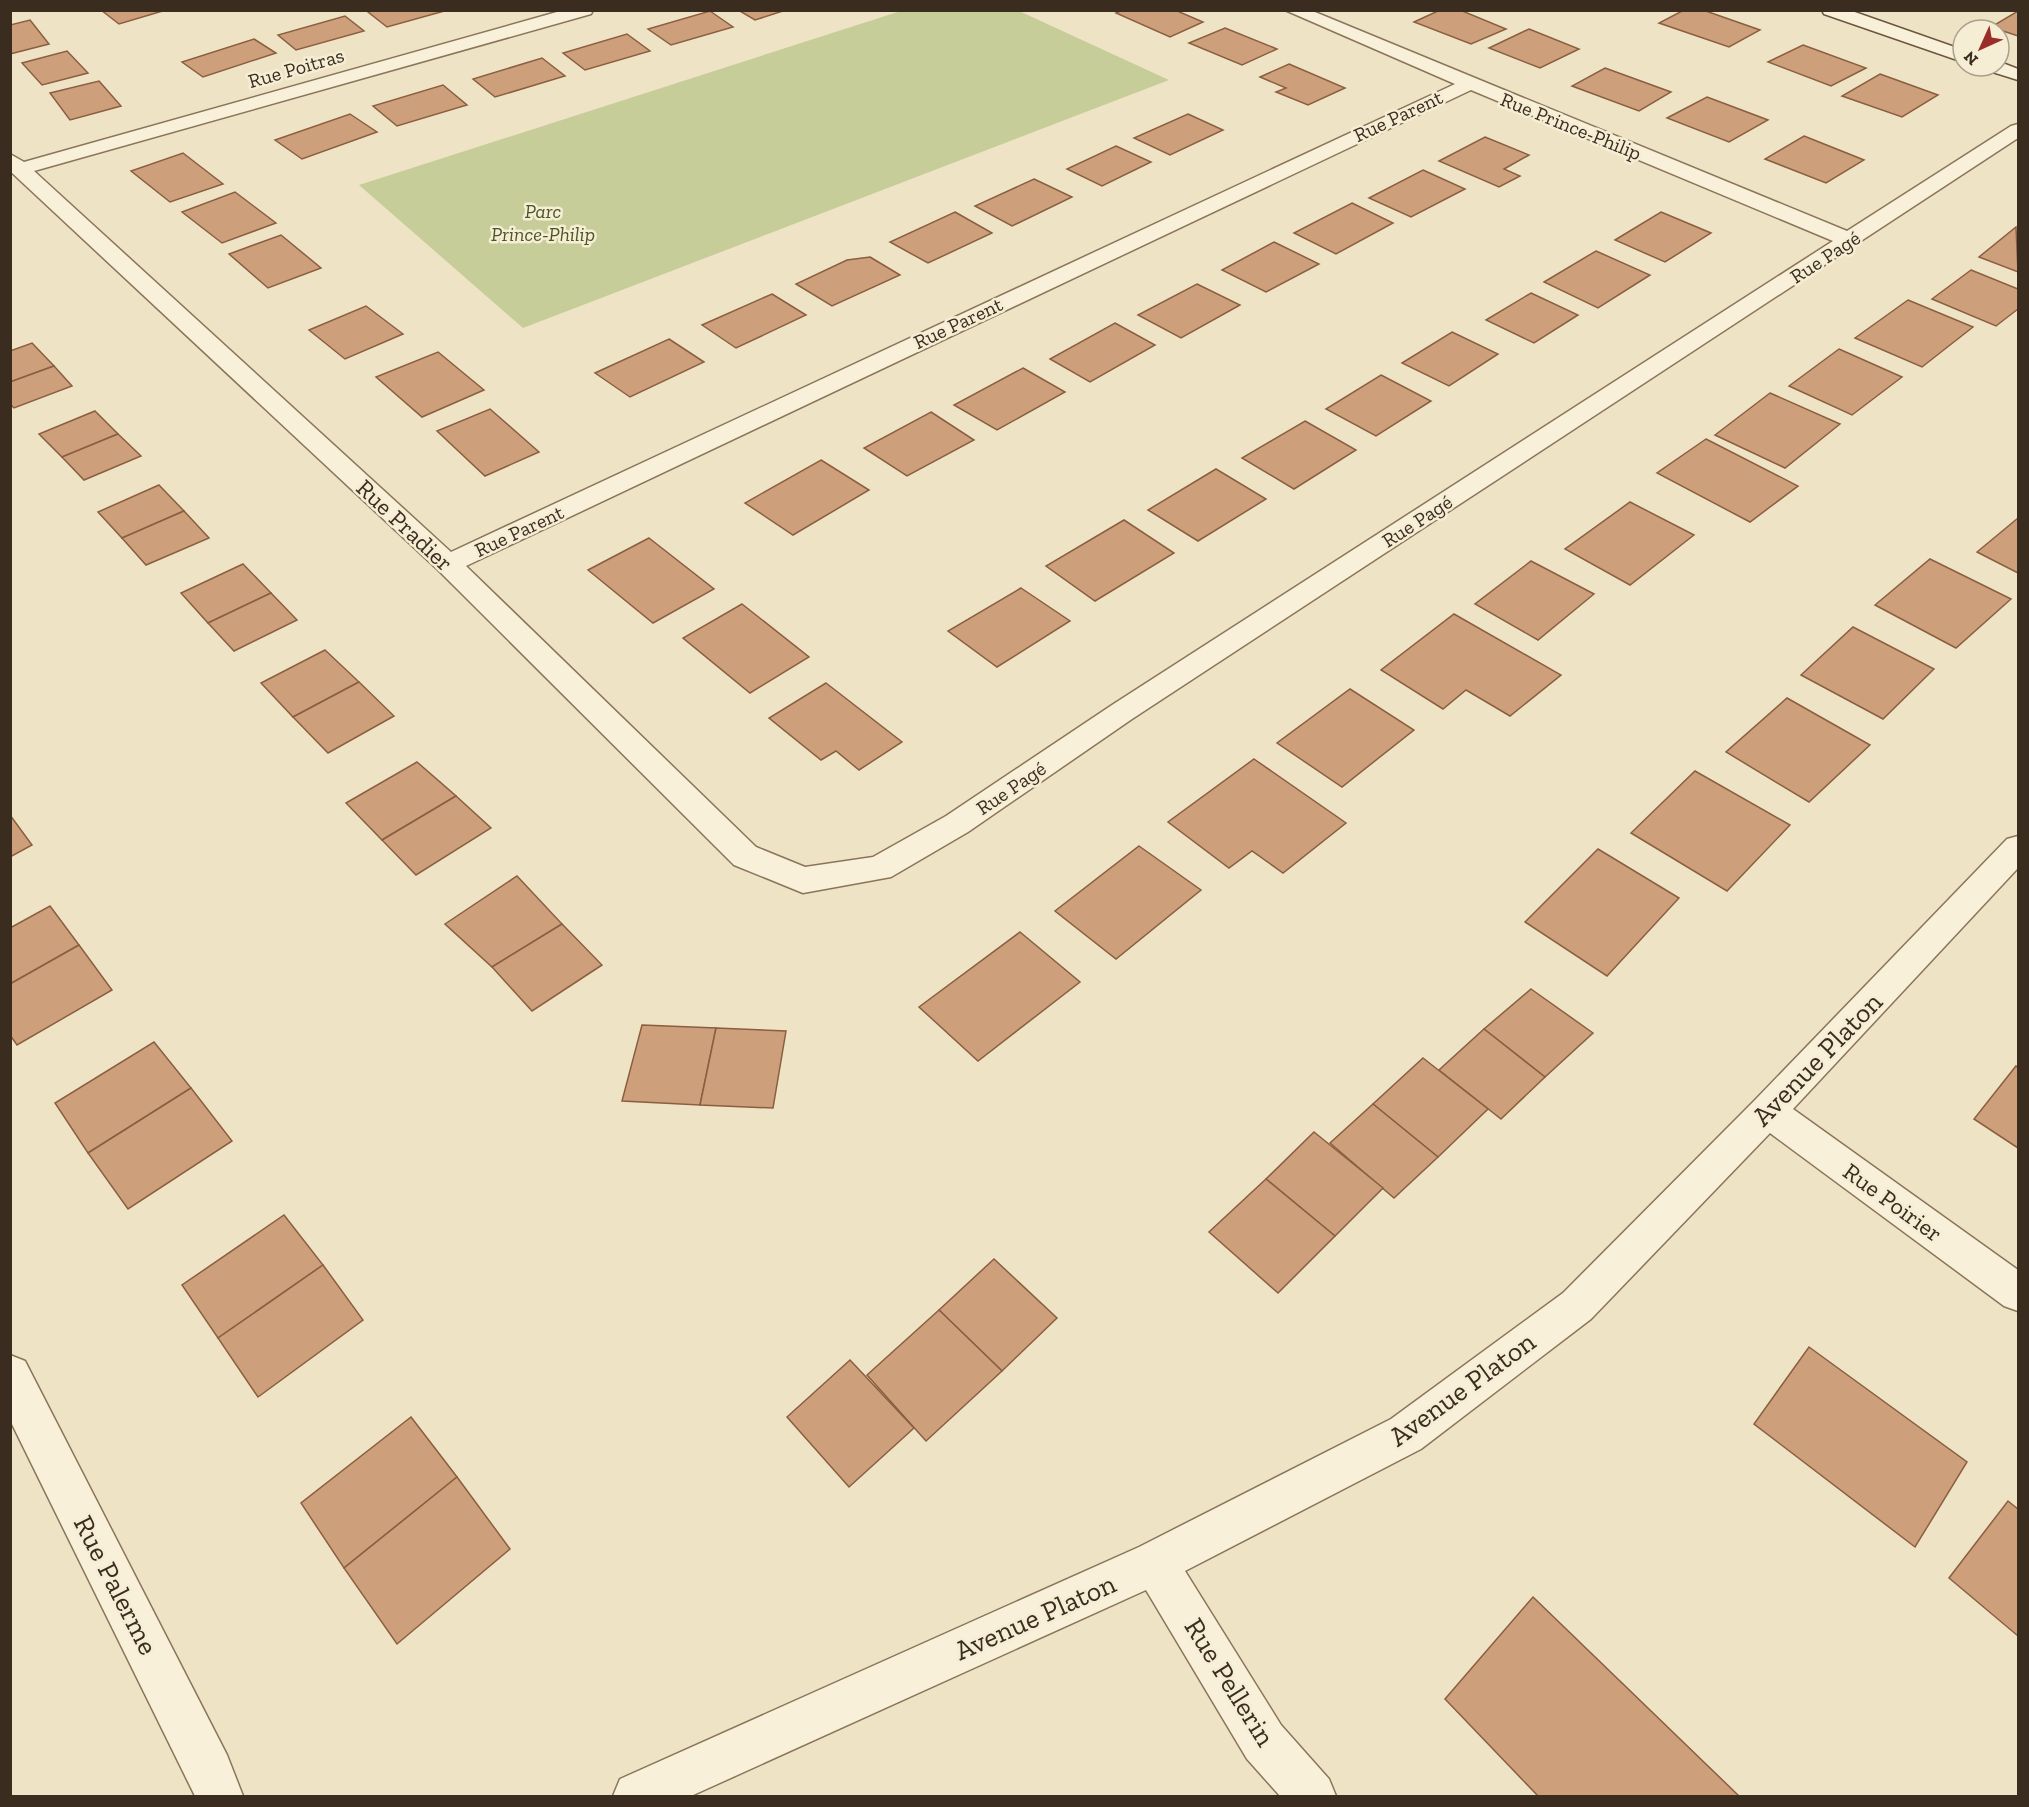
<svg xmlns="http://www.w3.org/2000/svg" width="2029" height="1807" font-family="'Zilla Slab',serif">
<rect width="100%" height="100%" fill="#efe3c5"/>
<polygon fill="#c6cd99" points="904,10 1019,11 1169,80 523,328 359,185"/>
<g fill="#ce9f7b" stroke="#8a5f40" stroke-width="1.5">
<polygon points="101,10 166,10 119,24"/>
<polygon points="374,10 448,10 387,27 368,12"/>
<polygon points="738,10 786,10 755,20"/>
<polygon points="1123,10 1175,10 1203,22 1170,37 1116,13"/>
<polygon points="1440,10 1460,10 1506,29 1471,44 1414,22"/>
<polygon points="1684,10 1703,10 1760,30 1729,47 1659,23"/>
<polygon points="710,11 733,27 671,45 648,29"/>
<polygon points="2018,11 2018,36 1991,27"/>
<polygon points="345,16 364,31 296,50 278,35"/>
<polygon points="30,20 49,44 10,54 10,25"/>
<polygon points="1225,28 1277,49 1242,65 1189,43"/>
<polygon points="1529,29 1579,49 1540,68 1489,48"/>
<polygon points="627,34 650,51 585,70 563,53"/>
<polygon points="254,39 276,53 203,77 182,62"/>
<polygon points="1803,45 1866,68 1831,86 1768,62"/>
<polygon points="67,51 88,73 42,85 22,63"/>
<polygon points="542,58 565,76 495,97 473,79"/>
<polygon points="1289,64 1345,88 1308,105 1276,92 1286,88 1260,77"/>
<polygon points="1605,68 1671,92 1639,111 1572,86"/>
<polygon points="1880,74 1938,95 1902,117 1842,96"/>
<polygon points="99,81 121,106 70,120 50,93"/>
<polygon points="443,85 467,105 397,126 373,106"/>
<polygon points="1707,97 1768,120 1729,142 1667,118"/>
<polygon points="350,114 377,132 302,159 275,140"/>
<polygon points="1188,114 1223,130 1170,155 1134,138"/>
<polygon points="1804,136 1864,160 1826,183 1765,159"/>
<polygon points="1485,137 1529,155 1504,169 1520,176 1499,187 1439,161"/>
<polygon points="1116,146 1151,162 1102,186 1067,169"/>
<polygon points="183,153 223,184 170,202 131,171"/>
<polygon points="1423,170 1465,189 1411,217 1369,198"/>
<polygon points="1034,179 1072,197 1012,226 975,206"/>
<polygon points="235,192 276,223 222,243 182,212"/>
<polygon points="1352,203 1393,223 1336,254 1294,233"/>
<polygon points="955,212 992,233 928,263 890,242"/>
<polygon points="1661,212 1711,233 1665,262 1615,240"/>
<polygon points="2016,227 2018,272 1979,257"/>
<polygon points="281,235 321,268 268,288 229,254"/>
<polygon points="1274,242 1319,264 1266,292 1222,270"/>
<polygon points="1596,251 1650,275 1598,308 1544,282"/>
<polygon points="870,257 900,275 832,306 796,284 847,260"/>
<polygon points="1971,270 2018,289 2018,309 1996,326 1932,299"/>
<polygon points="1197,284 1240,305 1181,338 1138,315"/>
<polygon points="1531,293 1578,315 1534,343 1486,320"/>
<polygon points="772,294 806,315 736,348 702,325"/>
<polygon points="1908,300 1973,327 1922,367 1855,338"/>
<polygon points="366,306 403,334 345,359 309,330"/>
<polygon points="1115,323 1155,345 1090,382 1050,359"/>
<polygon points="1452,332 1498,354 1449,386 1402,363"/>
<polygon points="669,339 704,362 630,397 595,373"/>
<polygon points="32,343 54,366 10,382 10,351"/>
<polygon points="1839,349 1902,377 1852,415 1789,386"/>
<polygon points="438,352 484,390 422,417 376,377"/>
<polygon points="54,366 72,386 14,408 10,404 10,382"/>
<polygon points="1023,368 1065,392 997,430 954,405"/>
<polygon points="1381,375 1431,401 1376,436 1326,409"/>
<polygon points="1770,393 1840,424 1785,468 1715,435"/>
<polygon points="490,409 539,452 485,476 437,431"/>
<polygon points="95,411 118,434 62,457 39,434"/>
<polygon points="931,412 974,440 907,476 864,448"/>
<polygon points="1305,421 1356,450 1294,489 1242,458"/>
<polygon points="118,434 141,456 84,480 62,457"/>
<polygon points="1706,439 1798,486 1750,522 1657,473"/>
<polygon points="821,460 869,490 793,535 745,503"/>
<polygon points="1216,469 1266,499 1198,541 1148,510"/>
<polygon points="159,485 184,511 122,538 98,512"/>
<polygon points="1630,502 1694,535 1630,585 1565,549"/>
<polygon points="184,511 209,538 146,565 122,538"/>
<polygon points="2018,518 2018,573 1977,552"/>
<polygon points="1124,520 1174,553 1095,601 1046,566"/>
<polygon points="649,538 714,589 653,623 588,570"/>
<polygon points="1930,559 2011,599 1956,648 1875,605"/>
<polygon points="1531,561 1594,594 1538,640 1475,604"/>
<polygon points="243,564 271,593 208,623 181,593"/>
<polygon points="1021,588 1070,621 997,667 948,631"/>
<polygon points="271,593 297,620 234,651 208,623"/>
<polygon points="742,604 809,657 750,693 683,638"/>
<polygon points="1454,614 1561,675 1510,716 1466,690 1443,709 1381,670"/>
<polygon points="1853,627 1934,669 1883,719 1801,675"/>
<polygon points="325,650 359,682 293,717 261,683"/>
<polygon points="359,682 394,716 328,753 293,717"/>
<polygon points="826,683 902,742 859,770 836,751 821,760 769,718"/>
<polygon points="1350,689 1414,730 1342,787 1277,743"/>
<polygon points="1787,698 1870,745 1809,802 1726,752"/>
<polygon points="1254,759 1346,823 1283,873 1252,851 1229,868 1168,822"/>
<polygon points="417,762 456,796 382,840 346,803"/>
<polygon points="1695,771 1790,825 1727,891 1631,833"/>
<polygon points="456,796 491,828 416,875 382,840"/>
<polygon points="10,815 32,845 10,857"/>
<polygon points="1139,846 1201,890 1116,959 1055,911"/>
<polygon points="1598,849 1679,898 1607,976 1525,922"/>
<polygon points="517,876 562,924 492,967 445,924"/>
<polygon points="50,906 79,945 10,984 10,928"/>
<polygon points="562,924 602,965 532,1011 492,967"/>
<polygon points="1020,932 1080,982 978,1061 919,1007"/>
<polygon points="79,945 112,990 17,1045 10,1035 10,984"/>
<polygon points="1531,989 1593,1033 1545,1077 1484,1029"/>
<polygon points="642,1025 716,1028 700,1105 622,1101"/>
<polygon points="716,1028 786,1031 773,1108 700,1105"/>
<polygon points="1484,1029 1545,1077 1501,1119 1439,1070"/>
<polygon points="154,1042 191,1088 88,1153 55,1103"/>
<polygon points="1423,1058 1488,1109 1438,1157 1373,1104"/>
<polygon points="2016,1066 2018,1068 2018,1148 1974,1119"/>
<polygon points="191,1088 232,1141 128,1209 88,1153"/>
<polygon points="1373,1104 1438,1157 1394,1198 1330,1143"/>
<polygon points="1314,1132 1383,1188 1335,1236 1266,1179"/>
<polygon points="1266,1179 1335,1236 1278,1293 1209,1232"/>
<polygon points="284,1215 323,1265 218,1338 182,1285"/>
<polygon points="994,1259 1057,1318 1002,1371 939,1310"/>
<polygon points="323,1265 363,1320 258,1397 218,1338"/>
<polygon points="939,1310 1002,1371 926,1441 867,1375"/>
<polygon points="1809,1347 1967,1462 1915,1547 1754,1424"/>
<polygon points="850,1360 914,1428 849,1487 787,1417"/>
<polygon points="411,1417 457,1477 344,1568 301,1503"/>
<polygon points="457,1477 510,1549 397,1644 344,1568"/>
<polygon points="2008,1501 2018,1509 2018,1636 1949,1578"/>
<polygon points="1533,1597 1739,1796 1538,1796 1445,1699"/>
</g>
<g fill="none" stroke-linecap="round" stroke-linejoin="round">
<defs>
<g id="street">
<path d="M 564,10 L 593,10 L 591,14 L 34,171 L 451,552 L 1455,84 L 1285,10 L 1310,10 L 1847,231 L 2011,126 L 2018,124 L 2018,138 L 1132,719 L 968,832 L 891,877 L 803,893 L 734,865 L 438,570 L 10,171 L 10,154 L 24,162 ZM 1471,90 L 1833,241 L 1112,705 L 946,816 L 873,857 L 805,867 L 756,847 L 466,566 Z"/>
<polygon points="2018,836 2018,868 1793,1109 2018,1270 2018,1311 2004,1306 1770,1133 1591,1319 1421,1449 1185,1571 1281,1725 1329,1779 1336,1796 1280,1796 1247,1759 1146,1590 691,1796 613,1796 620,1779 1139,1547 1391,1419 1563,1293 1755,1100 2007,839"/>
<polygon points="10,1355 25,1361 227,1755 243,1796 195,1796 10,1420"/>
</g>
<g id="secondary">
<polygon points="1822,10 1849,10 1963,50 1963,62 1824,14"/>
<polygon points="2000,62 2018,69 2018,80 1986,70 1984,66 1999,66"/>
</g>
</defs>
<use href="#street" stroke="#8a755b" stroke-width="3"/>
<use href="#secondary" stroke="#6c563e" stroke-width="3"/>
<use href="#street" fill="#f9f0d9" fill-rule="evenodd"/>
<use href="#secondary" fill="#f9f0d9" fill-rule="evenodd"/>
</g>
<g text-anchor="middle" dominant-baseline="central" stroke-width="5" stroke-linejoin="round" paint-order="stroke">
<g font-size="20" fill="#3a2d1f" stroke="#f6edd5">
<text transform="translate(296 68) rotate(-16)">Rue Poitras</text>
<text transform="translate(1398 116) rotate(-25)">Rue Parent</text>
<text transform="translate(1571 126) rotate(22)">Rue Prince-Philip</text>
<text transform="translate(1825 257) rotate(-33)">Rue Pagé</text>
<text transform="translate(958 323) rotate(-25)">Rue Parent</text>
<text transform="translate(1417 521) rotate(-33)">Rue Pagé</text>
<text transform="translate(519 531) rotate(-25)">Rue Parent</text>
<text transform="translate(1011 788) rotate(-34)">Rue Pagé</text>
</g>
<g font-size="20" font-style="italic" fill="#495725" stroke="#f6edd5">
<text x="543" y="211">Parc<tspan x="543" dy="23">Prince-Philip</tspan></text>
</g>
<g font-size="24" fill="#3a2d1f" stroke="#f6edd5">
<text transform="translate(405 525) rotate(43)">Rue Pradier</text>
<text transform="translate(1893 1202) rotate(36)">Rue Poirier</text>
</g>
<g font-size="28" fill="#3a2d1f" stroke="#f6edd5">
<text transform="translate(1817 1059) rotate(-46)">Avenue Platon</text>
<text transform="translate(1462 1389) rotate(-36)">Avenue Platon</text>
<text transform="translate(116 1585) rotate(63)">Rue Palerme</text>
<text transform="translate(1035 1617) rotate(-24)">Avenue Platon</text>
<text transform="translate(1230 1682) rotate(58)">Rue Pellerin</text>
</g>
</g>
<rect width="2029" height="1807" fill="none" stroke="#3a2d1f" stroke-width="24"/>
<g transform="translate(1981 48) rotate(225)"><circle r="28" fill="#f6edd5" stroke="#aba08c" stroke-width="1.5"/>
<path d="M0-4.5L10 22L0 15L-10 22Z" fill="#9a2c2a"/>
<text y="-9" font-size="16" font-weight="bold" text-anchor="middle" fill="#3a2d1f">N</text>
</g>
</svg>
